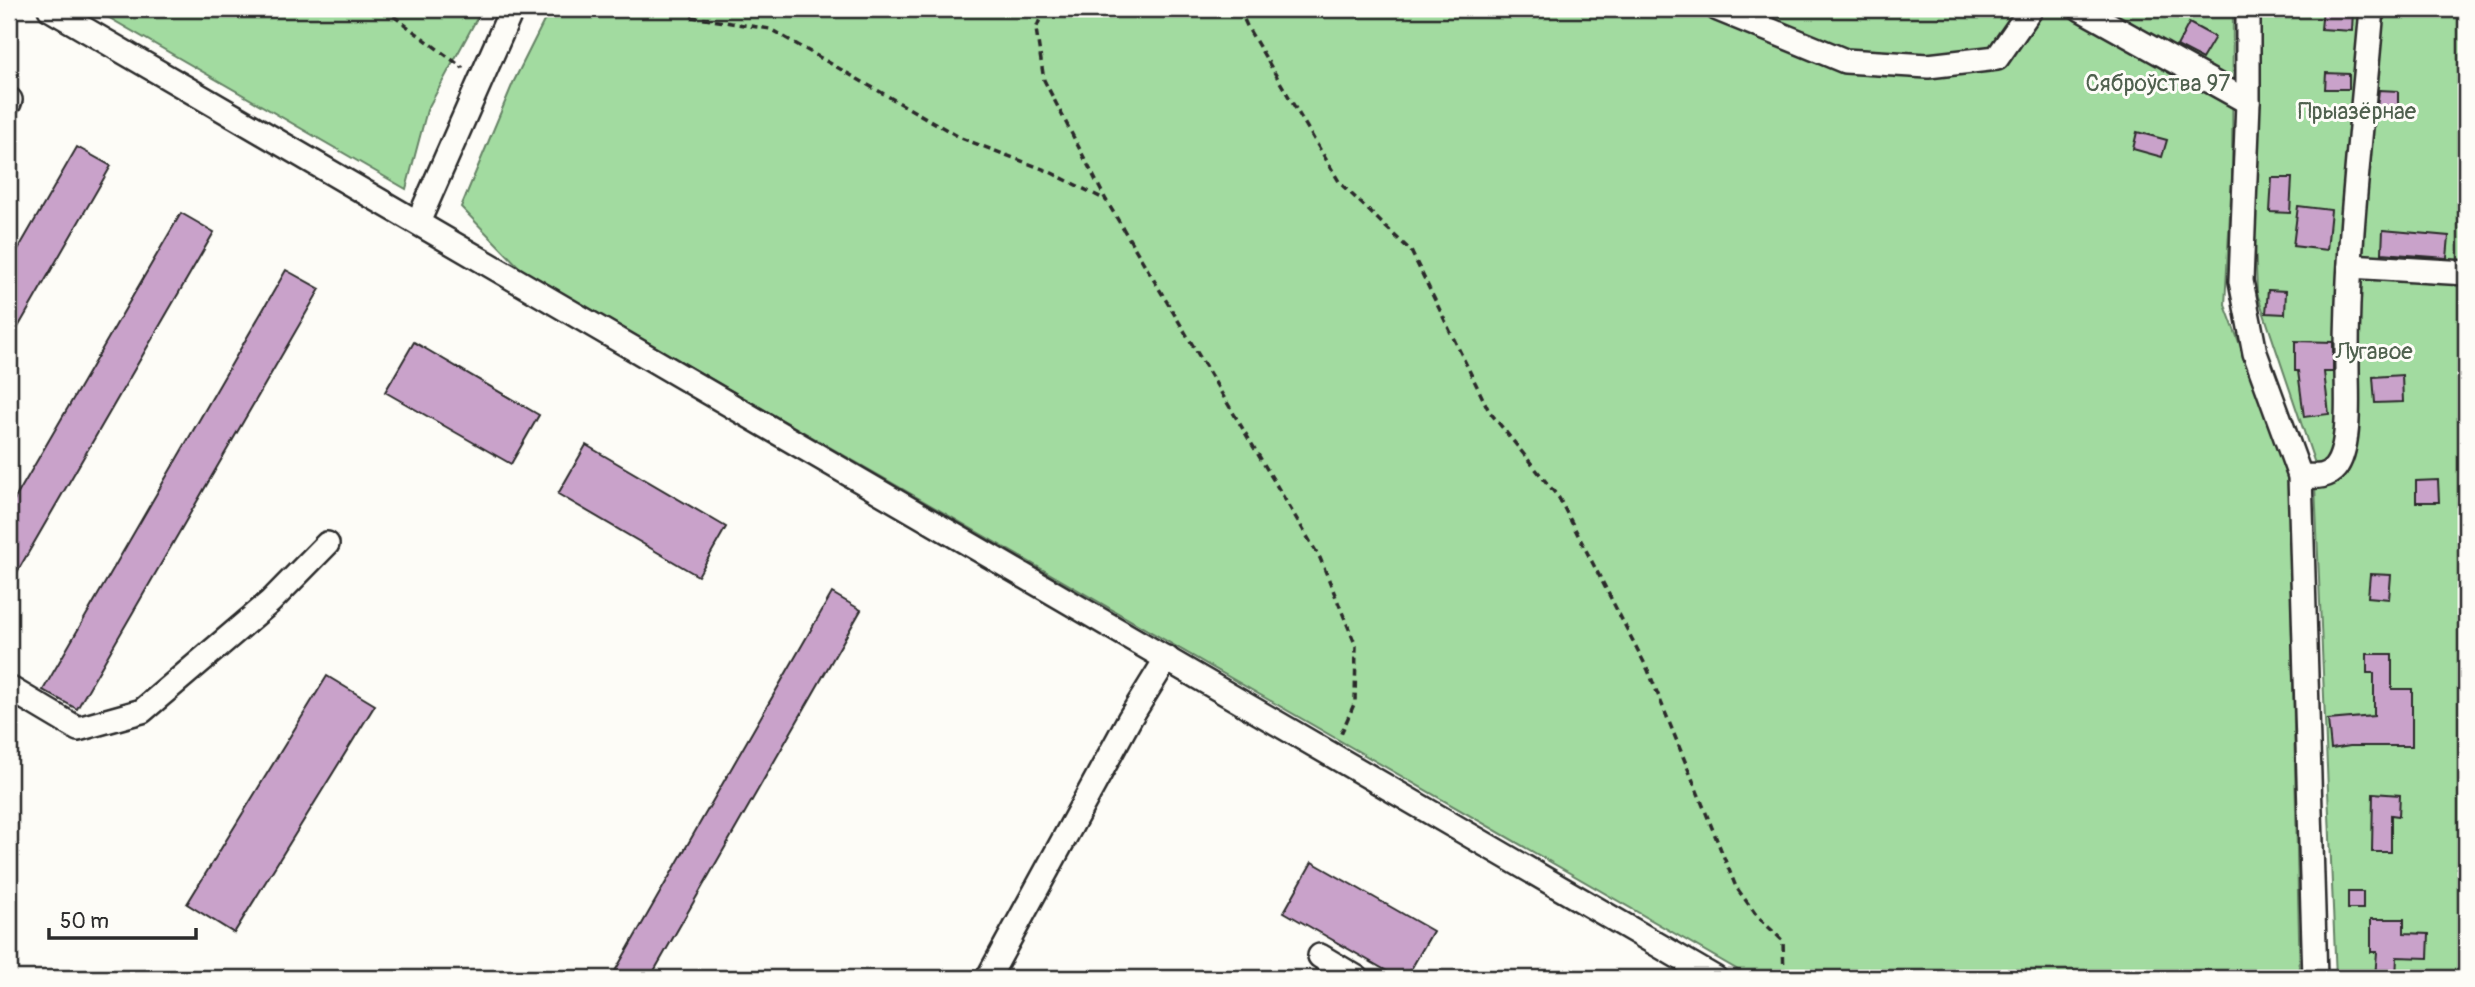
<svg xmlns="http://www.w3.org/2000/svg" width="2475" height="987" font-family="Pangolin,sans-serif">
<rect width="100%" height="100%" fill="#fdfcf7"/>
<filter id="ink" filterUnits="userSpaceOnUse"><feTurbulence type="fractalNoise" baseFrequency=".0143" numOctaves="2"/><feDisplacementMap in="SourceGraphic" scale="14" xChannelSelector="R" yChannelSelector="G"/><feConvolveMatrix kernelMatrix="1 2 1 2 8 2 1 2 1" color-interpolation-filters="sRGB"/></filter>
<g filter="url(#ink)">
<g fill="#a2dba0" stroke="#668366" stroke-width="2">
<polygon points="94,9 482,9 427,110 406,189"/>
<polygon points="550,9 2233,9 2232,177 2225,305 2288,472 2300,978 1752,978 522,270 461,207 513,83"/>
<polygon points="2256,9 2466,9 2466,978 2336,978 2314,461 2257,293 2253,182"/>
</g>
<g fill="#c9a2ca" stroke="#2b2b2b" stroke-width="2">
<polygon points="2323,9 2353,10 2352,31 2321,29"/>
<polygon points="2189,23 2215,37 2202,59 2177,46"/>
<polygon points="2326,73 2349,74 2349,89 2325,89"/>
<polygon points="2379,90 2398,91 2398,109 2377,108"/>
<polygon points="2137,132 2167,140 2162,157 2133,149"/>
<polygon points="77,147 111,166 9,343 9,265"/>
<polygon points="2272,178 2292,178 2290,213 2270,212"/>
<polygon points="2298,206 2331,210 2327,250 2293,246"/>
<polygon points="181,213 214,232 9,586 9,509"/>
<polygon points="2383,230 2449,236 2447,258 2382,253"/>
<polygon points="286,270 320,289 77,709 43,690"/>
<polygon points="2268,290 2286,291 2285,314 2266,313"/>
<polygon points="2295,341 2333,342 2333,372 2324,372 2329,414 2304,417 2298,371 2295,371"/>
<polygon points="414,342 539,415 511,464 385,392"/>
<polygon points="2402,375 2403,402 2375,403 2373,377"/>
<polygon points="586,445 726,527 698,576 558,494"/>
<polygon points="2438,480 2439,502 2416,502 2416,481"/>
<polygon points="2370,574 2391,575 2389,599 2368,597"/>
<polygon points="832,593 861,610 650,978 611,978"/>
<polygon points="2367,654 2392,654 2392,689 2412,689 2412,746 2350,746 2331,749 2328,720 2374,716 2374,673 2367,673"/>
<polygon points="327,676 375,705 234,933 187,904"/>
<polygon points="2373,793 2400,795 2399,816 2391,815 2391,852 2372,852"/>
<polygon points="1312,862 1433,931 1406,978 1399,978 1284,912"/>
<rect x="2348" y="892" width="15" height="17"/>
<polygon points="2371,919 2404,919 2404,933 2429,934 2428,958 2397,957 2396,978 2375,978 2377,952 2371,952"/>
</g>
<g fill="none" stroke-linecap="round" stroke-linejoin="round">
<defs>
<g id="minor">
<polyline points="50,9 1715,978"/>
<polyline points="1718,9 1845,61 1928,66 1997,58 2031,9"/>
<polyline points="2081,9 2248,102"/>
<polyline points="2248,9 2248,102 2241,281 2255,353 2300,476 2315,978"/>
<polyline points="9,103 10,100"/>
<polyline points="418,222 512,9"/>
<polyline points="2350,266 2466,273"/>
<path d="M 2300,476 C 2313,476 2326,479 2335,468 C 2351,449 2347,394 2347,369 C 2346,249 2362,128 2372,9"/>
<polyline points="9,688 78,729 142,711 270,602 327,544"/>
<polyline points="1320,956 1357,978"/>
<polyline points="988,978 1130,718 1167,658"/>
</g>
</defs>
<use href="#minor" stroke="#2b2b2b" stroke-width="28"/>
<g stroke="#2b2b2b" stroke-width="3.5" stroke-dasharray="7 5" stroke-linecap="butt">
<polyline points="384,9 463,68"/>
<polyline points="682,9 692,17 770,29 961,138 1048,171 1106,200"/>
<polyline points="1044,9 1036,29 1044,80 1106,200 1320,558 1356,646 1355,702 1340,736"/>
<polyline points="1239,9 1248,28 1340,183 1411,251 1489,411 1559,498 1648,670 1736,887 1757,916 1783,941 1784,978"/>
</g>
<use href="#minor" stroke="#fdfcf7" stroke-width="23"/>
</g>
</g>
<g text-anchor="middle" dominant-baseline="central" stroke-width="6" stroke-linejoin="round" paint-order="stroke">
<g font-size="23" fill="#4f604e" stroke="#fdfcf7">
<text x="2158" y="83">Сяброўства 97</text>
<text x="2357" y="111">Прыазёрнае</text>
<text x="2374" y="351">Лугавое</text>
</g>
</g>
<rect width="2475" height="987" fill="none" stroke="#fdfcf7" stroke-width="35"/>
<rect x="18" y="18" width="2440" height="952" fill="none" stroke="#2b2b2b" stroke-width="2.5" filter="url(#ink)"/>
<path d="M49 928v10h147v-10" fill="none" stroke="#2b2b2b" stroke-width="3.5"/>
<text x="60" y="928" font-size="21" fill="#2b2b2b" stroke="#fdfcf7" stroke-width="5" paint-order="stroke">50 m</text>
</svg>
